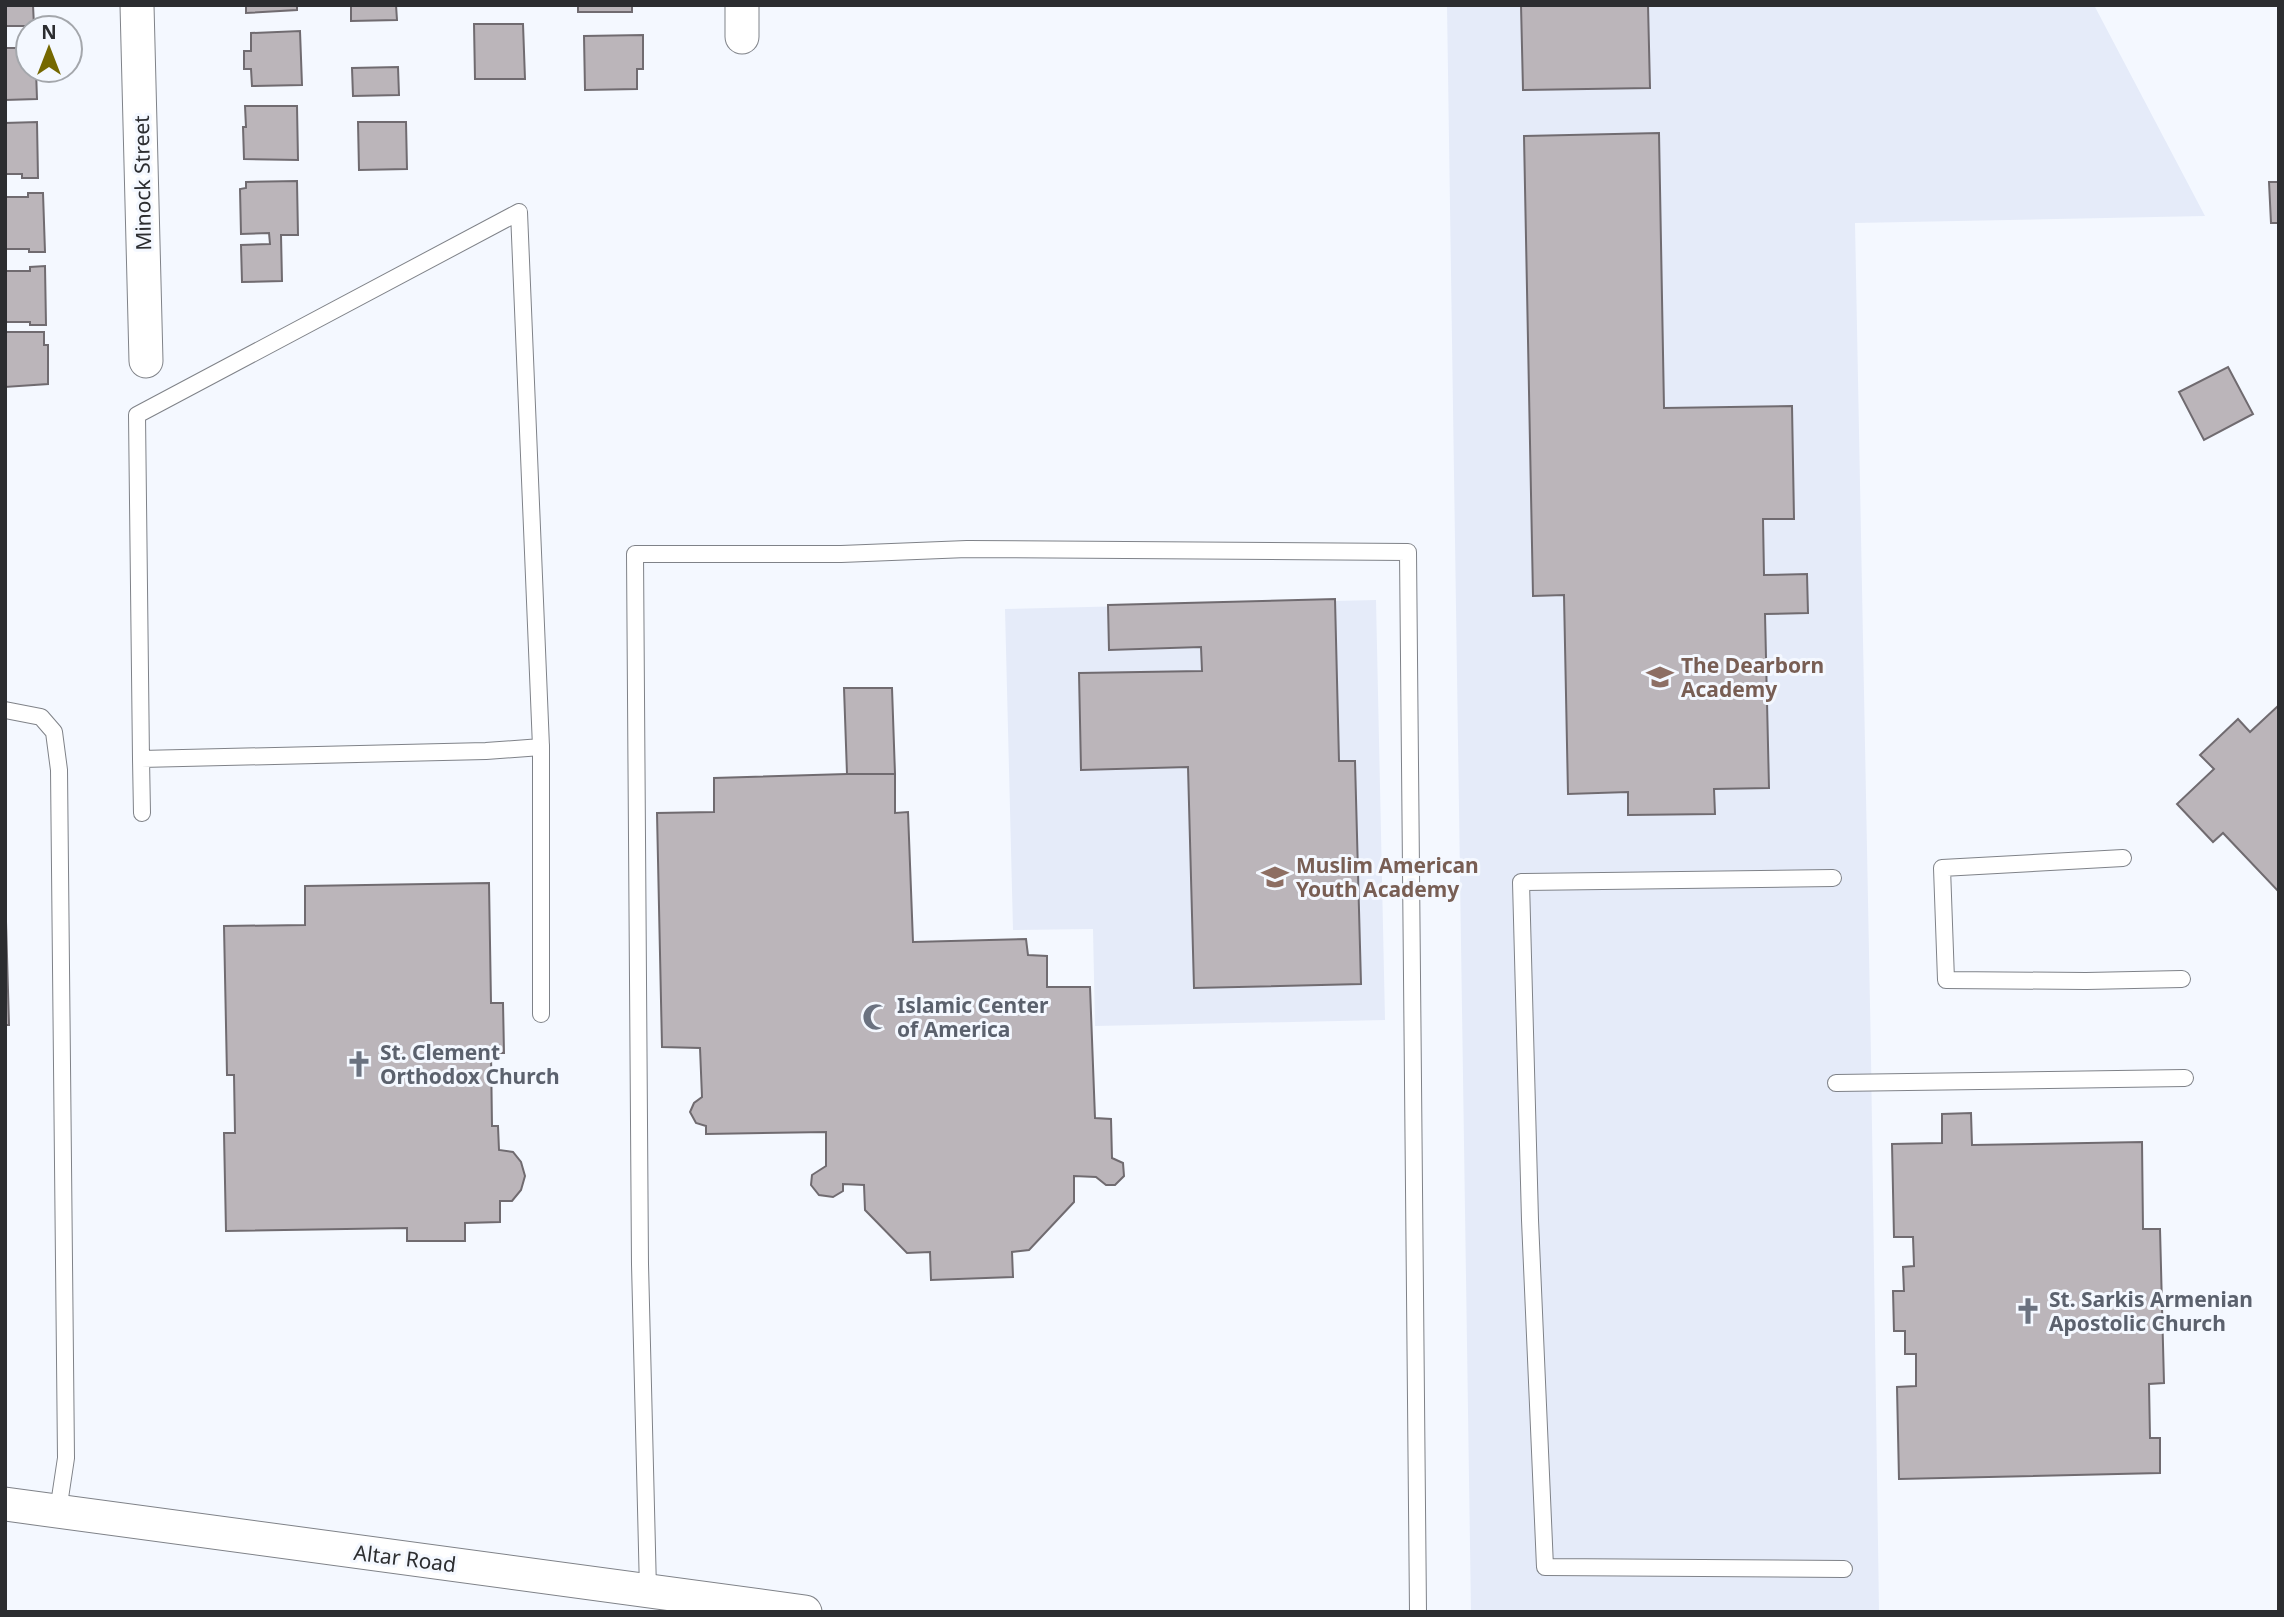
<svg xmlns="http://www.w3.org/2000/svg" width="2284" height="1617" font-family="'Noto Sans',sans-serif">
<rect width="100%" height="100%" fill="#f4f8ff"/>
<g fill="#e5ebf9">
<polygon points="1447,5 2094,5 2205,216 1855,223 1871,1057 1879,1612 1471,1612"/>
<polygon points="1376,600 1385,1020 1095,1026 1093,929 1013,930 1005,609"/>
</g>
<g fill="#bbb5ba" stroke="#706b70" stroke-width="2">
<polygon points="5,5 33,5 34,26 5,26"/>
<polygon points="246,5 297,5 297,10 246,13"/>
<polygon points="351,5 396,5 397,20 351,21"/>
<rect x="578" y="5" width="54" height="7"/>
<polygon points="1521,5 1648,5 1650,88 1523,90"/>
<polygon points="474,24 523,24 525,79 475,79"/>
<polygon points="300,31 302,85 252,86 251,69 244,69 244,51 251,51 251,33"/>
<polygon points="643,35 643,69 637,69 637,89 585,90 584,36"/>
<polygon points="5,48 28,48 28,70 36,70 37,99 5,100"/>
<polygon points="398,67 399,95 353,96 352,68"/>
<polygon points="245,106 297,106 298,160 244,159 243,127 246,127"/>
<polygon points="37,122 38,178 22,178 22,174 5,174 5,123"/>
<polygon points="358,122 406,122 407,169 359,170"/>
<polygon points="1659,133 1664,408 1792,406 1794,519 1763,519 1764,575 1807,574 1808,613 1765,614 1769,788 1714,789 1715,814 1628,815 1628,792 1568,794 1564,595 1533,596 1524,136"/>
<polygon points="297,181 298,235 281,235 282,281 242,282 241,245 270,244 269,233 241,234 240,189 246,188 246,182"/>
<polygon points="2269,182 2279,182 2279,223 2271,223"/>
<polygon points="28,193 43,193 45,252 29,252 29,249 5,249 5,197 28,197"/>
<polygon points="45,266 46,325 30,325 30,322 5,322 5,271 30,271 30,267"/>
<polygon points="5,332 44,332 44,345 48,345 48,384 5,387"/>
<polygon points="2228,367 2253,414 2204,440 2179,392"/>
<polygon points="1335,599 1339,761 1355,761 1361,984 1194,988 1188,767 1081,770 1079,673 1202,671 1201,647 1109,650 1108,605"/>
<polygon points="844,688 892,688 895,774 847,774"/>
<polygon points="2279,705 2279,892 2223,833 2213,842 2177,804 2214,769 2200,755 2238,719 2250,732"/>
<polygon points="847,774 895,774 895,813 908,812 913,942 1026,939 1028,955 1047,956 1047,987 1090,987 1095,1118 1111,1119 1112,1158 1123,1163 1124,1176 1115,1185 1106,1185 1096,1177 1074,1176 1074,1202 1029,1250 1012,1252 1013,1277 931,1280 930,1252 907,1253 865,1210 864,1185 843,1184 843,1191 833,1197 819,1195 811,1185 812,1175 826,1166 826,1132 706,1134 706,1126 696,1123 690,1112 694,1103 702,1097 700,1048 662,1047 657,813 714,812 714,778"/>
<polygon points="489,883 491,1003 503,1003 504,1053 491,1053 492,1126 498,1126 499,1150 513,1152 521,1162 525,1176 521,1190 512,1201 500,1201 500,1222 465,1223 465,1241 407,1241 407,1228 226,1231 224,1133 235,1133 234,1075 227,1075 224,926 305,925 305,886"/>
<polygon points="5,887 9,1025 5,1025"/>
<polygon points="1971,1113 1972,1145 2142,1142 2143,1229 2160,1229 2164,1383 2149,1384 2150,1438 2160,1438 2160,1473 1899,1479 1897,1387 1916,1386 1916,1354 1905,1354 1905,1331 1894,1331 1893,1291 1904,1291 1903,1267 1914,1266 1913,1237 1894,1237 1892,1144 1942,1143 1942,1114"/>
</g>
<g fill="none" stroke-linecap="round" stroke-linejoin="round">
<defs>
<g id="service">
<polyline points="5,710 41,717 54,732 59,770 66,1458 58,1511"/>
<polyline points="141,759 486,751 541,747 519,212 137,415 141,759 142,813"/>
<polyline points="2123,858 1942,868 1946,980 2086,981 2182,979"/>
<polyline points="1833,878 1521,882 1530,1220 1545,1567 1844,1569"/>
<polyline points="541,1014 541,747"/>
<polyline points="1836,1083 2185,1078"/>
<polyline points="648,1590 640,1264 635,554 841,554 967,549 1408,552 1418,1612"/>
</g>
<g id="minor">
<polyline points="137,5 146,361"/>
<polyline points="742,5 742,37"/>
<polyline points="5,1504 805,1612"/>
</g>
</defs>
<use href="#service" stroke="#7f8288" stroke-width="18"/>
<use href="#minor" stroke="#7f8288" stroke-width="35"/>
<use href="#service" stroke="#fff" stroke-width="16"/>
<use href="#minor" stroke="#fff" stroke-width="33"/>
</g>
<defs>
<symbol id="school-bare" viewBox="-9 -9 18 18"><path d="M0-5L7-2L0 1L-7-2ZM-4 1L0 2.5L4 1V4Q0 6-4 4Z" fill="#8d6e63" stroke="#f4f8ff" stroke-width="2.5" paint-order="stroke"/></symbol>
<symbol id="mosque-bare" viewBox="-9 -9 18 18"><path d="M3.5-4.9A6 6 0 1 0 3.5 4.9A5 5 0 1 1 3.5-4.9Z" fill="#6b7280" stroke="#f4f8ff" stroke-width="2.5" paint-order="stroke"/></symbol>
<symbol id="church-bare" viewBox="-9 -9 18 18"><path d="M-1.2-6h2.4v3.5h3.3v2.4h-3.3V6h-2.4V-.1h-3.3v-2.4h3.3Z" fill="#6b7280" stroke="#f4f8ff" stroke-width="2.5" paint-order="stroke"/></symbol>
</defs>
<g fill-rule="evenodd">
<use href="#school-bare" x="1641" y="658" width="38" height="38"/>
<use href="#school-bare" x="1256" y="858" width="38" height="38"/>
<use href="#mosque-bare" x="857" y="998" width="38" height="38"/>
<use href="#church-bare" x="340" y="1045" width="38" height="38"/>
<use href="#church-bare" x="2009" y="1292" width="38" height="38"/>
</g>
<g text-anchor="middle" dominant-baseline="central" stroke-width="6" stroke-linejoin="round" paint-order="stroke">
<g font-size="21" fill="#2c2d30" stroke="#f4f8ff">
<text transform="translate(142 183) rotate(-91)">Minock Street</text>
<text transform="translate(405 1558) rotate(7)">Altar Road</text>
</g>
<g font-size="21" font-weight="bold" fill="#785e54" stroke="#f4f8ff" text-anchor="start">
<text x="1681" y="665">The Dearborn<tspan x="1681" dy="24">Academy</tspan></text>
<text x="1296" y="865">Muslim American<tspan x="1296" dy="24">Youth Academy</tspan></text>
</g>
<g font-size="21" font-weight="bold" fill="#5b616d" stroke="#f4f8ff" text-anchor="start">
<text x="897" y="1005">Islamic Center<tspan x="897" dy="24">of America</tspan></text>
<text x="380" y="1052">St. Clement<tspan x="380" dy="24">Orthodox Church</tspan></text>
<text x="2049" y="1299">St. Sarkis Armenian<tspan x="2049" dy="24">Apostolic Church</tspan></text>
</g>
</g>
<rect width="2284" height="1617" fill="none" stroke="#2c2d30" stroke-width="14"/>
<g transform="translate(49 49)"><circle r="33" fill="#f4f8ff" stroke="#a4a7ac" stroke-width="2"/>
<path d="M0-5L12 26L0 18L-12 26Z" fill="#756800"/>
<text y="-10" font-size="19" font-weight="bold" text-anchor="middle" fill="#2c2d30">N</text>
</g>
</svg>
